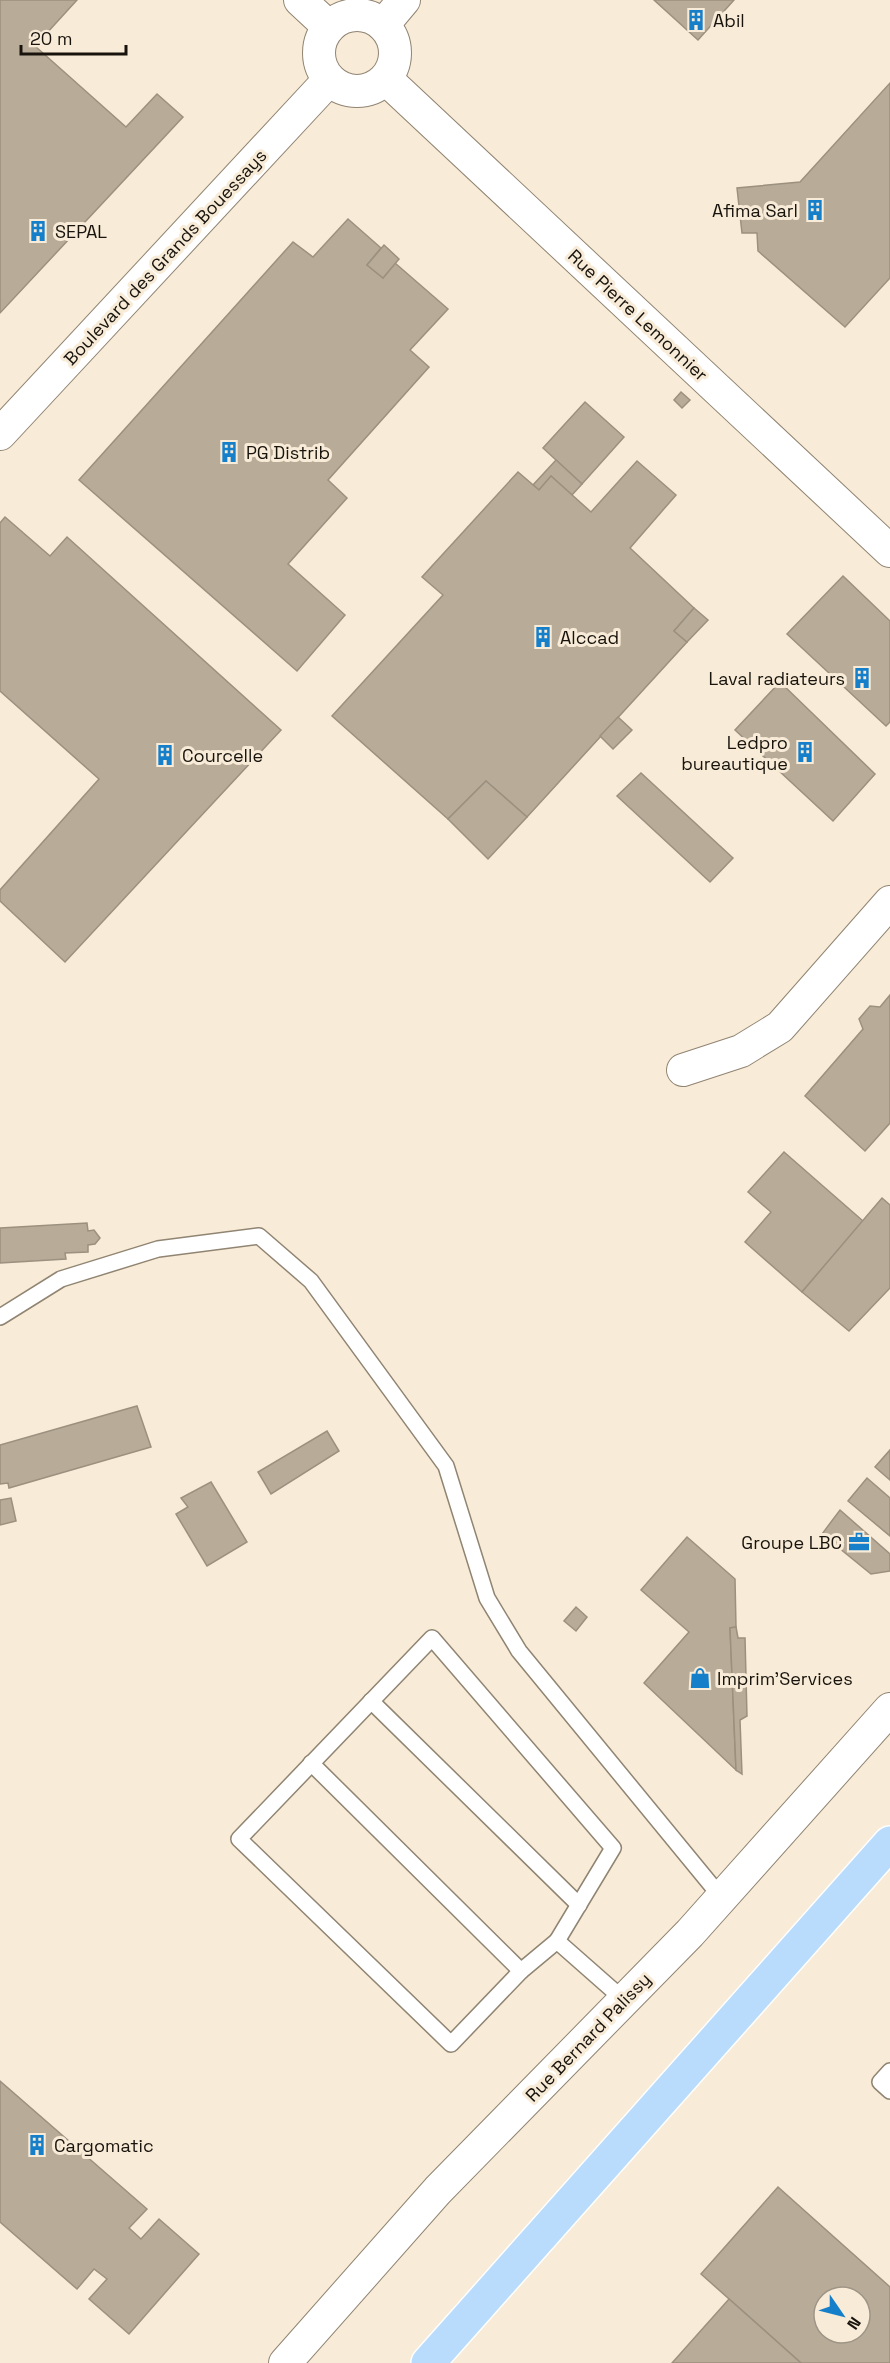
<svg xmlns="http://www.w3.org/2000/svg" width="890" height="2363" font-family="'Space Grotesk',sans-serif">
<rect width="100%" height="100%" fill="#f8ebd7"/>
<g fill="#b8ac99" stroke="#9c907e" stroke-width="1.5" fill-rule="evenodd">
<polygon points="0,0 77,0 35,46 126,127 157,94 183,117 0,313"/>
<polygon points="654,0 734,0 698,40"/>
<polygon points="890,83 890,278 845,327 758,251 757,233 742,233 737,188 800,182"/>
<polygon points="348,219 381,248 367,265 383,278 395,263 448,309 410,350 429,367 328,480 347,498 288,564 345,615 297,671 79,480 293,242 313,257"/>
<polygon points="384,245 399,259 383,278 367,265"/>
<polygon points="681,392 690,400 682,408 674,400"/>
<polygon points="585,402 624,437 582,484 543,448"/>
<polygon points="556,460 582,484 572,495 551,476 539,490 533,485"/>
<polygon points="637,461 676,495 630,548 694,608 674,631 687,642 527,817 486,781 448,819 332,716 443,595 422,577 518,472 539,490 551,476 591,512"/>
<polygon points="5,517 50,556 67,537 281,730 65,962 0,901 0,890 99,779 0,691 0,523"/>
<polygon points="843,576 890,621 890,722 886,726 787,634"/>
<polygon points="694,608 708,620 687,642 674,631"/>
<polygon points="780,682 875,774 833,821 735,730"/>
<polygon points="618,717 632,730 613,749 600,736"/>
<polygon points="641,773 733,858 710,882 617,796"/>
<polygon points="486,781 527,817 488,859 448,819"/>
<polygon points="890,995 890,1123 865,1151 805,1096 863,1029 859,1019 870,1006 880,1007"/>
<polygon points="784,1152 863,1221 802,1292 745,1242 771,1212 748,1192"/>
<polygon points="882,1198 890,1205 890,1288 849,1331 802,1292"/>
<polygon points="87,1223 88,1231 94,1230 100,1238 95,1244 88,1245 88,1252 65,1253 66,1259 0,1263 0,1228"/>
<polygon points="137,1406 151,1447 9,1488 8,1483 0,1484 0,1445"/>
<polygon points="327,1431 339,1451 271,1494 258,1472"/>
<polygon points="890,1450 890,1480 875,1467"/>
<polygon points="867,1478 890,1498 890,1536 848,1501"/>
<polygon points="211,1482 247,1542 207,1566 176,1514 188,1507 181,1498"/>
<polygon points="11,1498 16,1521 0,1525 0,1500"/>
<polygon points="840,1510 890,1554 890,1571 871,1574 822,1534"/>
<polygon points="687,1537 735,1579 736,1627 730,1628 736,1770 644,1683 689,1632 641,1590"/>
<polygon points="576,1607 587,1617 576,1631 564,1621"/>
<polygon points="736,1627 738,1638 745,1638 747,1716 740,1720 742,1774 736,1770 730,1628"/>
<polygon points="0,2081 147,2209 129,2228 141,2239 159,2219 199,2254 129,2334 89,2299 107,2279 94,2269 77,2289 0,2222"/>
<path d="M 778,2187 L 890,2287 L 890,2363 L 801,2363 L 701,2274 ZM 824,2297 L 860,2297 L 860,2333 L 824,2333 Z"/>
<polygon points="729,2299 801,2363 672,2363"/>
</g>
<g fill="none" stroke-linecap="round" stroke-linejoin="round">
<defs>
<g id="service">
<polyline points="0,1317 61,1279 158,1249 259,1236 311,1281 446,1466 487,1598 519,1651 721,1897"/>
<polyline points="371,1701 579,1905"/>
<polyline points="311,1763 521,1971 557,1941 624,2000"/>
<polyline points="521,1971 451,2044 239,1839 432,1638 613,1848 557,1941"/>
<polyline points="890,2071 880,2082 890,2091"/>
</g>
<g id="minor">
<polyline points="300,0 329,27"/>
<circle cx="357" cy="53" r="38"/>
<polyline points="383,25 404,0"/>
<polyline points="386,79 890,551"/>
<polyline points="0,434 329,80"/>
<polyline points="683,1070 741,1051 780,1027 890,902"/>
<polyline points="285,2363 438,2190 690,1933 890,1709"/>
</g>
<polyline id="primary" points="428,2363 890,1843"/>
</defs>
<use href="#service" stroke="#908472" stroke-width="18"/>
<use href="#minor" stroke="#908472" stroke-width="34"/>
<use href="#primary" stroke="#fff" stroke-width="36"/>
<use href="#service" stroke="#fff" stroke-width="15"/>
<use href="#minor" stroke="#fff" stroke-width="32"/>
<use href="#primary" stroke="#b9dcfd" stroke-width="33"/>
</g>
<defs>
<symbol id="building-bare" viewBox="-9 -9 18 18"><path d="M-4-6H4V6H1V3H-1V6H-4ZM-2.5-4.3h1.7v1.8h-1.7ZM.8-4.3h1.7v1.8H.8ZM-2.5-1h1.7V.8h-1.7ZM.8-1h1.7V.8H.8Z" fill="#167fca" stroke="#f8ebd7" stroke-width="2.5" paint-order="stroke"/></symbol>
<symbol id="office-bare" viewBox="-9 -9 18 18"><path d="M-6-3h4V-5.5h4V-3h4V5H-6ZM-1-4.5V-3h2v-1.5ZM-6 0V1H6V0Z" fill="#167fca" stroke="#f8ebd7" stroke-width="2.5" paint-order="stroke"/></symbol>
<symbol id="shop-bare" viewBox="-9 -9 18 18"><path d="M-5-2.5h2.3a2.7 3.5 0 0 1 5.4 0H5L5.5 6h-11ZM-1.5-2.5h3a1.5 2.3 0 0 0-3 0Z" fill="#167fca" stroke="#f8ebd7" stroke-width="2.5" paint-order="stroke"/></symbol>
</defs>
<g fill-rule="evenodd">
<use href="#building-bare" x="681" y="5" width="30" height="30"/>
<use href="#building-bare" x="800" y="195" width="30" height="30"/>
<use href="#building-bare" x="23" y="216" width="30" height="30"/>
<use href="#building-bare" x="214" y="437" width="30" height="30"/>
<use href="#building-bare" x="528" y="622" width="30" height="30"/>
<use href="#building-bare" x="847" y="663" width="30" height="30"/>
<use href="#building-bare" x="790" y="737" width="30" height="30"/>
<use href="#building-bare" x="150" y="740" width="30" height="30"/>
<use href="#office-bare" x="844" y="1527" width="30" height="30"/>
<use href="#shop-bare" x="685" y="1663" width="30" height="30"/>
<use href="#building-bare" x="22" y="2130" width="30" height="30"/>
</g>
<g text-anchor="middle" dominant-baseline="central" stroke-width="6" stroke-linejoin="round" paint-order="stroke">
<g font-size="18" fill="#18140d" stroke="#f8ebd7" text-anchor="start">
<text x="713" y="20">Abil</text>
<text x="798" y="210" text-anchor="end">Afima Sarl</text>
<text x="55" y="231">SEPAL</text>
<text x="246" y="452">PG Distrib</text>
<text x="560" y="637">Alccad</text>
<text x="845" y="678" text-anchor="end">Laval radiateurs</text>
<text x="788" y="742" text-anchor="end">Ledpro<tspan x="788" dy="21">bureautique</tspan></text>
<text x="182" y="755">Courcelle</text>
<text x="842" y="1542" text-anchor="end">Groupe LBC</text>
<text x="717" y="1678">Imprim'Services</text>
<text x="54" y="2145">Cargomatic</text>
</g>
<g font-size="18" fill="#18140d" stroke="#f8ebd7">
<text transform="translate(165 257) rotate(-47)">Boulevard des Grands Bouessays</text>
<text transform="translate(638 315) rotate(43)">Rue Pierre Lemonnier</text>
<text transform="translate(588 2037) rotate(-46)">Rue Bernard Palissy</text>
</g>
</g>
<g transform="translate(842 2315) rotate(125)"><circle r="28" fill="#f8ebd7" stroke="#9e9586" stroke-width="1.5"/>
<path d="M0-4.5L10 22L0 15L-10 22Z" fill="#167fca"/>
<text y="-9" font-size="16" font-weight="bold" text-anchor="middle" fill="#18140d">N</text>
</g>
<path d="M21 45v9h105v-9" fill="none" stroke="#18140d" stroke-width="3"/>
<text x="30" y="45" font-size="18" fill="#18140d" stroke="#f8ebd7" stroke-width="4.5" paint-order="stroke">20 m</text>
</svg>
